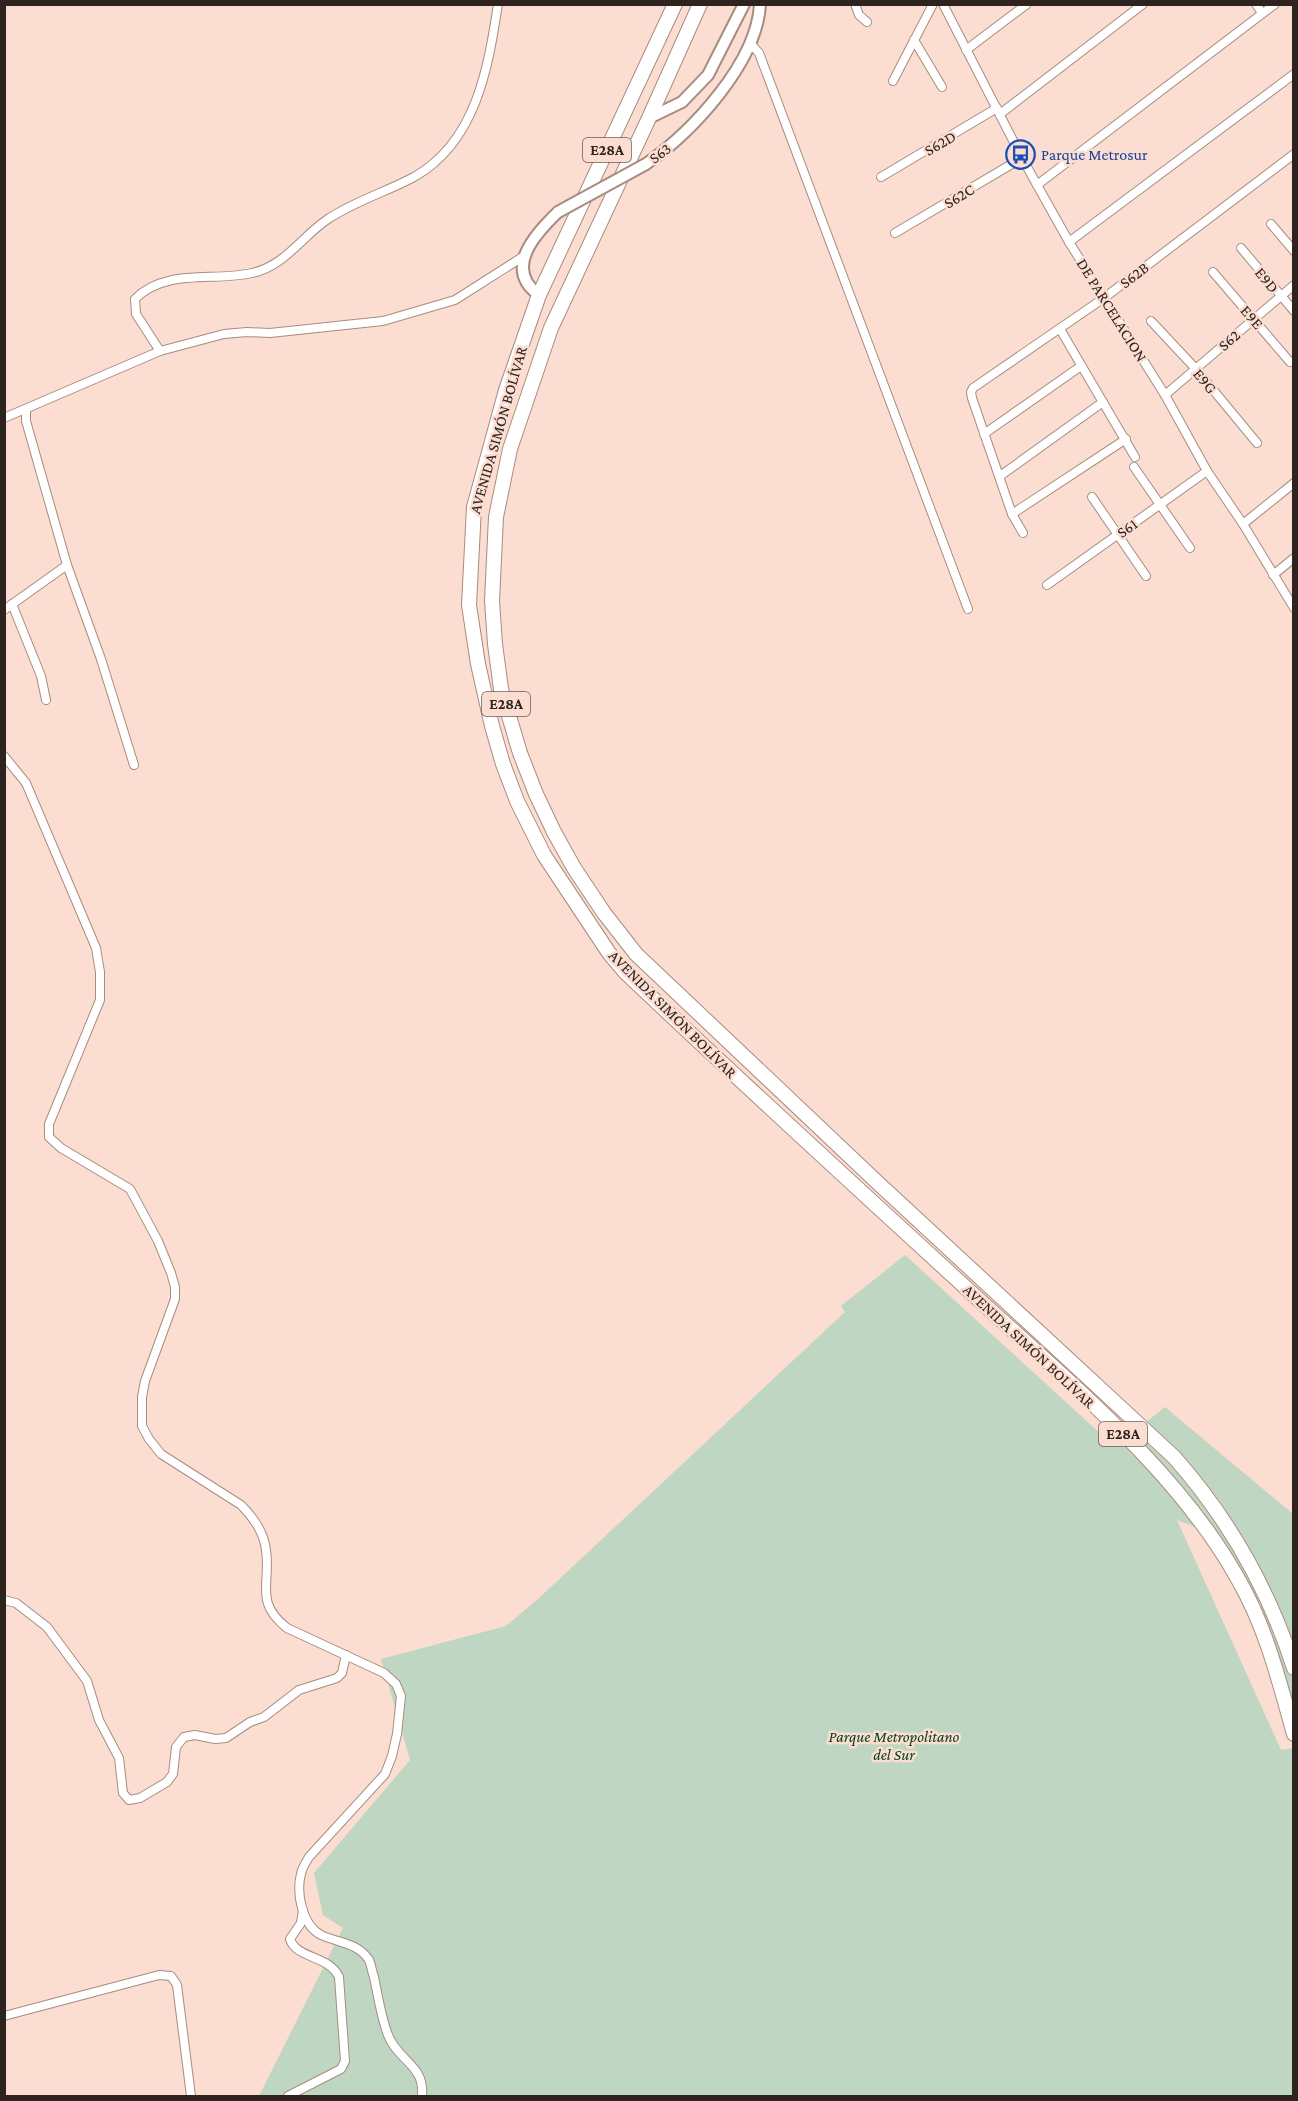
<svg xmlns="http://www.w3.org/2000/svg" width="1298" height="2101" font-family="'Crimson Pro',serif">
<rect width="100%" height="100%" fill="#fbddd1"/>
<polygon fill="#bed6c2" points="905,1255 1115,1447 1165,1407 1293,1514 1293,1733 1260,1603 1203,1530 1177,1520 1281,1750 1293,1748 1293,2096 259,2096 343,1928 323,1915 314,1873 410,1760 381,1659 506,1626 538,1599 845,1312 841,1306"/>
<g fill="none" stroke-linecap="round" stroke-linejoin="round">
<defs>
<g id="street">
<polyline points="855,4 859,15 867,22"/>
<polyline points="943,4 1022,158 1069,242 1165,395 1207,471 1243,524 1294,608"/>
<polyline points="1256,4 1262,13"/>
<polyline points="914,40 942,87"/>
<polyline points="751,44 759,53 968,609"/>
<polyline points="966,50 1027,4"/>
<polyline points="893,81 933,4"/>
<polyline points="1000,114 1143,4"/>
<polyline points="881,177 997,108"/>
<polyline points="1037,185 1275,4"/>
<polyline points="1271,224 1294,251"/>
<polyline points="895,233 1022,158"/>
<polyline points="1069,242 1294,74"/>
<polyline points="1241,248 1294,311"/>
<polyline points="1213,272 1290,362"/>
<polyline points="1151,321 1195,368 1257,443"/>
<polyline points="1060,329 1135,457"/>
<path d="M 160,351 L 136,314 L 135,299 C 165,268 213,282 252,273 C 285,266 302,236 328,219 C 355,201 386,192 414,177 C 476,142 488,69 498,4"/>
<polyline points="1165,395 1294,285"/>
<polyline points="26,410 26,421 67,565 101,659 134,765"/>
<polyline points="4,418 160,351 224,334 247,332 270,333 383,321 455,300 524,256"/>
<polyline points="984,434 1081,366"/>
<polyline points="1134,467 1190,548"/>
<polyline points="1000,476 1103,402"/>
<polyline points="1092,497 1146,576"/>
<polyline points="1012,514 1126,439"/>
<polyline points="1243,524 1294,483"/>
<polyline points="1023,533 1012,514 972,398 971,392 973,388 1104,298 1294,154"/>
<polyline points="1273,575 1294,558"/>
<polyline points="1047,585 1207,471"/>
<polyline points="12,604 41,676 46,700"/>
<polyline points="4,610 67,565"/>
<path d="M 4,756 L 26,783 L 96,948 L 100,972 L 100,1000 L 49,1124 L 49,1137 L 61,1148 L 130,1189 L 158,1241 L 171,1273 L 175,1287 L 175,1299 L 145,1381 L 142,1397 L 142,1426 L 149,1439 L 161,1454 L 241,1505 C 254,1518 264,1532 266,1550 C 271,1584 254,1602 287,1628 L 384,1673 L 396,1684 L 401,1696 L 397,1734 L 392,1756 L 385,1774 L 309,1857 C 306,1862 302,1868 301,1874 C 296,1893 302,1925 321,1935 C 338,1943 357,1942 369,1960 C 371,1964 372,1972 374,1977 C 378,1996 381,2017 388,2035 C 398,2061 425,2065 422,2096"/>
<polyline points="4,1600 16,1603 47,1627 87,1681 99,1720 119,1758 123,1793 129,1800 140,1798 167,1782 173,1774 176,1747 184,1737 195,1735 215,1739 226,1738 250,1722 264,1717 299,1690 337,1678 342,1673 346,1655"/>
<polyline points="4,2016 159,1975 171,1976 177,1985 191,2096"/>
<path d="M 288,2096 L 341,2069 L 345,2061 L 339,1977 C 329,1955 296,1959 290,1939 L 301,1923 L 303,1910"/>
</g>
<g id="secondary">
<polyline points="649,118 682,102 708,75 744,4"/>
<path d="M 646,164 C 692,132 757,63 760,4"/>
<path d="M 539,295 C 503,269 535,234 558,212"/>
</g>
<g id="highway">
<path d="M 675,4 L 539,295 L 506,390 L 474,507 L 469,605 L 478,664 L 492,726 L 503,764 L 517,801 L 544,855 L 609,953 L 626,973 C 741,1082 858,1189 975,1296 C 1066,1380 1177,1469 1238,1579 C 1266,1627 1279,1681 1294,1734"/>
<path d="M 700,4 L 649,118 L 551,328 L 510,449 L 496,517 L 492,601 L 495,644 L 501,689 L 520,753 L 536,794 L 554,832 L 574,868 L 604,913 L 636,954 L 878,1183 L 1174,1457 C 1228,1518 1269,1590 1294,1668"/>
</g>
</defs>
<use href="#street" stroke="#a88c80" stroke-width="10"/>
<use href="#secondary" stroke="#a88c80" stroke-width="14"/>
<use href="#highway" stroke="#a88c80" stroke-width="16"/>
<use href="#street" stroke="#fff" stroke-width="8"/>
<use href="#secondary" stroke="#fff" stroke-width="10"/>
<use href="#highway" stroke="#fff" stroke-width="14"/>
<defs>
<polyline id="secondary-bridge" points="558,212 646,164"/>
</defs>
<use href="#secondary-bridge" stroke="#a88c80" stroke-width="14" stroke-linecap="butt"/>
<use href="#secondary-bridge" stroke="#fff" stroke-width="10"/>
</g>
<defs>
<symbol id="bus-ring" viewBox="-11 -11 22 22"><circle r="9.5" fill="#fbddd1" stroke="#1a4fb4" stroke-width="1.5"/><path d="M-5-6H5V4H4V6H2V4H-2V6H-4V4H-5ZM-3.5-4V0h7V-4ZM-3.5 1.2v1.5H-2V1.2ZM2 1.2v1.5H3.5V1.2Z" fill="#1a4fb4"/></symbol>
</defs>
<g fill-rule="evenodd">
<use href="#bus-ring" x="1004" y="138" width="33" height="33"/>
</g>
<g text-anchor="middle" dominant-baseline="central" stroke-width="5" stroke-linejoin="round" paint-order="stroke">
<g fill="#fbddd1" stroke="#6c5b54" stroke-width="1.5">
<rect x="583" y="138" width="48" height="24" rx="4.5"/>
<rect x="482" y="692" width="48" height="24" rx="4.5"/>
<rect x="1099" y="1422" width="48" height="24" rx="4.5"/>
</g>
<g font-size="15" font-weight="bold" fill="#2e231e">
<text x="607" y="150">E28A</text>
<text x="506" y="704">E28A</text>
<text x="1123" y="1434">E28A</text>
</g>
<g font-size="16" fill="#2e231e" stroke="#fbddd1">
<text transform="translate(940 143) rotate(-30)">S62D</text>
<text transform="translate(660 153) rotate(-37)">S63</text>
<text transform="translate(959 196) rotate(-31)">S62C</text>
<text transform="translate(1134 275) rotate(-37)">S62B</text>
<text transform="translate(1267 280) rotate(51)">E9D</text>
<text transform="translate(1112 310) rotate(58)">DE PARCELACION</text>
<text transform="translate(1252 317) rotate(49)">E9E</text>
<text transform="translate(1229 340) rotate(-41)">S62</text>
<text transform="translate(1205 381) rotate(50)">E9G</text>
<text transform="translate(498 430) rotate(-74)">AVENIDA SIMÓN BOLÍVAR</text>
<text transform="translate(1127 528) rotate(-36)">S61</text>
<text transform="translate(673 1014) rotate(45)">AVENIDA SIMÓN BOLÍVAR</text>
<text transform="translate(1029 1346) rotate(43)">AVENIDA SIMÓN BOLÍVAR</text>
</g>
<g font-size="16" fill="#164399" stroke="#fbddd1" text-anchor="start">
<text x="1041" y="154">Parque Metrosur</text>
</g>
<g font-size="16" font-style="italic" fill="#003d1a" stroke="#fbddd1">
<text x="894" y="1736">Parque Metropolitano<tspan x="894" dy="18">del Sur</tspan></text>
</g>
</g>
<rect width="1298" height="2101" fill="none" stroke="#2e231e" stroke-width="12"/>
</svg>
